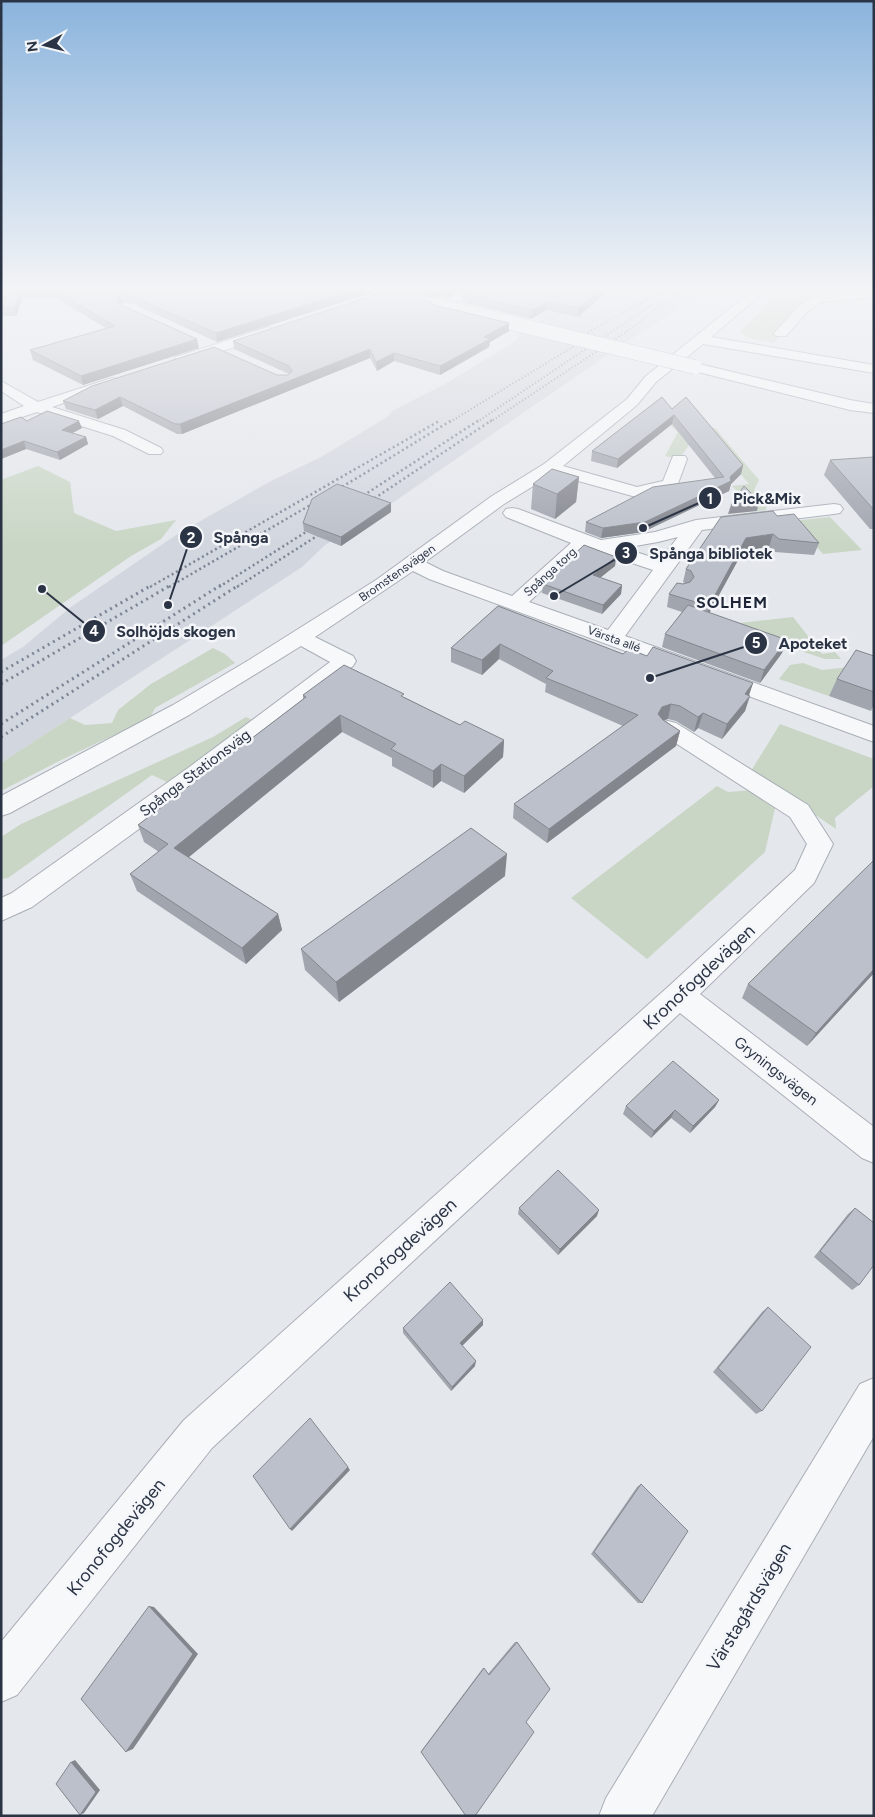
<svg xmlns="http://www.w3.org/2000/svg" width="875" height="1817" font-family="Figtree,sans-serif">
<rect width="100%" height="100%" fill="#e4e7ec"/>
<polygon fill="#d2d6de" points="477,291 707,291 625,343 395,501 325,545 302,567 1,763 1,660 23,647 71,607 176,535 269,482 321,457 387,417 392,411 445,384 514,342 520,334 543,319 467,297"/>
<g fill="#c9d6c5">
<polygon points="782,291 790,291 810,298 774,343 748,338 740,331"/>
<polygon points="676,418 715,428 759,480 754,490 761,499 767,502 766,510 756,511 732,486 749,484 714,442 689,445 679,459 665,456 678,432 668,423"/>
<polygon points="38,466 70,482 74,513 116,531 176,520 161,539 131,556 1,646 1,480"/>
<polygon points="830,517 862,550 823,554 793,521"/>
<polygon points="793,617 822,654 835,652 841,659 825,659 722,625"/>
<polygon points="213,648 225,654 235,663 155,708 150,718 59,761 1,791 1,763 70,718 85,725 112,723 118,710 151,684"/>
<polygon points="803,663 822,670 849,667 829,696 779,679 790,665"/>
<polygon points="246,717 252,720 169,783 152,775 8,878 1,879 1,837 21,824 213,737"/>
<polygon points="780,724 874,759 874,786 835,818 836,829 751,771"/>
<polygon points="717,786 728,792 754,790 776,804 765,852 647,959 571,898"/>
</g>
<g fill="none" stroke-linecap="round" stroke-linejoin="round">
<defs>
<g id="minor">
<polygon points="371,291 392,291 424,298 426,301 420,305 373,294"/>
<polygon points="458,291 471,291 460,301 452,301 450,298"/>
<path d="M 752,291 L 765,291 L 711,337 L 874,365 L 874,373 L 703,344 L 656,382 L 637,405 L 563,466 L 637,487 L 663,481 L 673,456 L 685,456 L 687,459 L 676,489 L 636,497 L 553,474 L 504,504 L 425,562 L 443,571 L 512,596 L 571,543 L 506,517 L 503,513 L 506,509 L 512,508 L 518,509 L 601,540 L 655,532 L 696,520 L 834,504 L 840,505 L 843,509 L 840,513 L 834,514 L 702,530 L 625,636 L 874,726 L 874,742 L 429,579 L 413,571 L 315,637 L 353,656 L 356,661 L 353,666 L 206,780 L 32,907 L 1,921 L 1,898 L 12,893 L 188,768 L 330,662 L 301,646 L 189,715 L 10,813 L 1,816 L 1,796 L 173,705 L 249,660 L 376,580 L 492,496 L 544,464 L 627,399 L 646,376 ZM 678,537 L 660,560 L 624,548 L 658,542 ZM 587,548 L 653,570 L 608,630 L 529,602 Z"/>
<polygon points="861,291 874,291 874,297 821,302 807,312 786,336 776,336 774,333 799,306 814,296"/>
<polygon points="269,327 276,331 274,334 186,363 176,363 174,360 176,357"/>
<polygon points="695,363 850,400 874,404 874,413 850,410 690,370 688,367"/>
<polygon points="112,378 117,379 119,382 117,385 52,407 125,430 161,448 163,451 161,454 149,454 113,436 37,412 1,424 1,414 24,406 1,391 1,381 38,402"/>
<polygon points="668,721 676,723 808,805 833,844 814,883 700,994 874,1127 874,1163 862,1158 680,1013 212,1448 17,1695 1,1702 1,1642 184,1420 669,986 795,870 807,844 790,817 660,733 656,728 660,723"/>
<polygon points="874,1378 874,1436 652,1816 599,1816 606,1798 860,1384"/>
</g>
</defs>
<use href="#minor" stroke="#a9aeb7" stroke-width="2"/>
<use href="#minor" fill="#f7f8fa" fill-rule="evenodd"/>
<g stroke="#7d8696" stroke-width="2" stroke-dasharray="1 2.5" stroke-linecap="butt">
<polyline points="641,304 662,291"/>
<polyline points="585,334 646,300"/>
<polyline points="450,422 594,334"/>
<polyline points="477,422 653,304"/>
<polyline points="490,422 629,330 680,291"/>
</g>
<g stroke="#7d8696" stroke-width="2.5" stroke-dasharray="2 3" stroke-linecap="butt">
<polyline points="355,501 479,420"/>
<polyline points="366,504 492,420"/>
<polyline points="150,587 439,421"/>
<polyline points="169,587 357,478 452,420"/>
<polyline points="219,587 317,525"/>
<polyline points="237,587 328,529"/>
</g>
<g stroke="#7d8696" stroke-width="3" stroke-dasharray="2 4" stroke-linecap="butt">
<polyline points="1,672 152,585"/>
<polyline points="1,684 171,585"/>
<polyline points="1,724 221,585"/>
<polyline points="1,737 239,585"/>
</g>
<defs>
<polyline id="minor-bridge" points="436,305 695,367"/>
</defs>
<use href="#minor-bridge" stroke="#a9aeb7" stroke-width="15" stroke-linecap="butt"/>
<use href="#minor-bridge" stroke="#f7f8fa" stroke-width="14"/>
</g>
<g fill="#a1a5ae">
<polygon points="1,291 371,291 370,293 217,342 131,303 122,303 121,305 199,348 83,385 33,360 30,350 106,328 55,298 23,298 16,316 1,316"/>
<polygon points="399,291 456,291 448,299 438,296 431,298"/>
<polygon points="465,291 608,291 578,317 546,310 531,319 462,302 462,293"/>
<polygon points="434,305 509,331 490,342 489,347 440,375 394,361 377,371 370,358 182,434 177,434 123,406 98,419 66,409 63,401 277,375 288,375 289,374 234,349 233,341"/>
<polygon points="672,409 743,465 741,474 731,484 729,491 643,532 601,538 585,532 586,522 715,478 672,424 617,468 591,461 592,451"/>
<polygon points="27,421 82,428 72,433 86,437 88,444 60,460 26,449 1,459 1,424"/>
<polygon points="874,457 874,529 870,529 824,475 830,460"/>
<polygon points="579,477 576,502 555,519 531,509 533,484"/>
<polygon points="391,512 341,546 304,531 303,523"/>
<polygon points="777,516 819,543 814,555 775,552 769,547 743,551 709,613 782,653 760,683 662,647 665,634 682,612 667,607 669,594 683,584 685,583 683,582 686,569"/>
<polygon points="616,557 615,566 600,578 622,585 621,594 602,614 542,593 543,584"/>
<polygon points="498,606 623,654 647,656 753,683 749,695 745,711 722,739 698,728 694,732 676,721 668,719 664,720 680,731 676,746 547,843 513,818 514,804 623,726 545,692 546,684 499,659 482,675 451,662 451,648"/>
<polygon points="874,656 874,704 871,711 829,696 837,679"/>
<polygon points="303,695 404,697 460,725 504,740 503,757 464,793 441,781 433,788 392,766 392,758 342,732 189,857 278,914 282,930 246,964 137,891 130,874 159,852 144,842 138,825 303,699"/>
<polygon points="874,860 874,973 807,1046 742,998 748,984"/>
<polygon points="505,876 339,1002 305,970 301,949"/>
<polygon points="719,1100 715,1107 690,1133 671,1118 651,1138 623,1114 626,1106"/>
<polygon points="519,1208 597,1216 558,1255 518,1214"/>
<polygon points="855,1208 859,1285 852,1290 814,1257 848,1214"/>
<polygon points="768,1307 762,1411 756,1414 713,1372 762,1312"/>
<polygon points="483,1325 462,1346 475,1366 451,1391 403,1333 403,1328"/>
<polygon points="641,1484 642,1603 638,1603 591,1554 637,1487"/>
<polygon points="515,1642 517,1642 550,1689 421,1752 422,1750 483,1668 488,1674"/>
</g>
<g fill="#83868d">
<polygon points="20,291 21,291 23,298 16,316 14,307"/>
<polygon points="350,291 371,291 370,293 217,342 216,333"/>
<polygon points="431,291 438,291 438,296 431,298"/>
<polygon points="448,291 456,291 448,299"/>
<polygon points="599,291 608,291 578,317 578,308"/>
<polygon points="120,294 122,303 118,307 116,298"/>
<polygon points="547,302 546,310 531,319 532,310"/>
<polygon points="509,323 509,331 490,342 489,347 440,375 440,366 484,337"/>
<polygon points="197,339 199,348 83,385 81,376"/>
<polygon points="370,349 370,358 182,434 180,424"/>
<polygon points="394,353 394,361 377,371 376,362"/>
<polygon points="120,397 123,406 98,419 95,410"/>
<polygon points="674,415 672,424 617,468 618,459"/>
<polygon points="79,421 82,428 65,437 62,430"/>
<polygon points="86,437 88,444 60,460 57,452"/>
<polygon points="24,441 26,449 1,459 1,450"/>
<polygon points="743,465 741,474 731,484 729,491 643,532 601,538 603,528 730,477"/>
<polygon points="579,477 576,502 555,519 557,494"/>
<polygon points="759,501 757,511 728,514 731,505"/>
<polygon points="391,503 391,512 341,546 341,537"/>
<polygon points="773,534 769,547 743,551 706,619 709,606 746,538"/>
<polygon points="616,557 615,566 592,584 593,575"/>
<polygon points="622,585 621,594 602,614 603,605"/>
<polygon points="787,640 782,653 760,683 764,670"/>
<polygon points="500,644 499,659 482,675 482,660"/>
<polygon points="753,683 748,698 750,696 745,711 722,739 727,724 745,694"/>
<polygon points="671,704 668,719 659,722 658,714 662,707"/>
<polygon points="703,713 698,728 694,732 698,717"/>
<polygon points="340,715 342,732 179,865 174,848"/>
<polygon points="680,731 676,746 547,843 549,829"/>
<polygon points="504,740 503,757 464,793 464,776"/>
<polygon points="441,764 441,781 433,788 433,771"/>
<polygon points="507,854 505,876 339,1002 336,982"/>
<polygon points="278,914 282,930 246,964 242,948"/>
<polygon points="874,969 874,973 807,1046 816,1033"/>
<polygon points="719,1100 715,1107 690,1133 693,1126"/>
<polygon points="675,1110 671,1118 651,1138 654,1131"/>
<polygon points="599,1210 597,1216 558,1255 560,1249"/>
<polygon points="483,1320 483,1325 460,1348 460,1343"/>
<polygon points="476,1361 475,1366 451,1391 452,1387"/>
<polygon points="348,1467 350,1470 292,1531 290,1529"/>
<polygon points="149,1606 154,1607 198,1654 133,1749 126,1752"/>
<polygon points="75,1760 100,1790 84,1813 80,1815 71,1762"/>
</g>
<g fill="#bbc0ca" stroke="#83868d">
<polygon points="1,291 20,291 14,307 1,308"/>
<polygon points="55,291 350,291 216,333 129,295 120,294 116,298 119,304 197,339 81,376 30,350 115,326"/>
<polygon points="387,291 428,301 434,305 509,323 484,337 490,339 440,366 394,353 376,362 370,349 180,424 175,424 120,397 95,410 63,401 92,386 214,347 277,375 288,375 292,371 289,366 233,341"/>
<polygon points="465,291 599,291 578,308 547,302 532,310 462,293"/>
<polygon points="662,397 672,409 686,397 743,465 730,477 731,481 645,522 603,528 586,522 653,487 724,477 674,415 618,459 592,451"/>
<polygon points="47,411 79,421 62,430 86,437 57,452 24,441 1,450 1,424 21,417 27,421"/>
<polygon points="874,457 874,510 830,460"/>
<polygon points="552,469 579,477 557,494 533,484"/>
<polygon points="337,484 391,503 341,537 303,523 312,499"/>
<polygon points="744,486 759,501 731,505"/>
<polygon points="773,511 777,516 794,514 819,543 779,539 773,534 746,538 709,606 669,594 677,583 683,584 690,582 694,577 691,571 686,569 721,517"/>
<polygon points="584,545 616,557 593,575 622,585 603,605 543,584"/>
<polygon points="688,605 787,640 764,670 665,634"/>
<polygon points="498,606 623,654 629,649 647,656 653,647 753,683 745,694 750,696 727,724 703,713 698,717 680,706 671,704 662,707 658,714 663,720 680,731 549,829 514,804 638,715 546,678 553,671 500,644 482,660 451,648"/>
<polygon points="856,650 874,656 874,692 837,679"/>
<polygon points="344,665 404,694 401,696 460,725 465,721 504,740 464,776 441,764 433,771 391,749 396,744 340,715 174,848 278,914 242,948 130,874 168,844 138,825 306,697 303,695"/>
<polygon points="471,828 507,854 336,982 301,949"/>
<polygon points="874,860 874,969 816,1033 748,984"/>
<polygon points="673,1061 719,1100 693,1126 675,1110 654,1131 626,1106"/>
<polygon points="558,1170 599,1210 560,1249 519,1208"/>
<polygon points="855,1208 874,1223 874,1265 859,1285 820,1251"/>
<polygon points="450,1282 483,1320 460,1343 476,1361 452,1387 403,1328"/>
<polygon points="768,1307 811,1347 762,1411 718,1368"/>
<polygon points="310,1418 348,1467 290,1529 253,1476"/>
<polygon points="641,1484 688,1531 642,1603 594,1552"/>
<polygon points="149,1606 193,1654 126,1752 81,1699"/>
<polygon points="517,1642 550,1689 526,1722 534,1732 475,1816 466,1816 421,1752 484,1668 489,1675"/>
<polygon points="71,1762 96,1792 80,1815 56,1784"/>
</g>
<linearGradient id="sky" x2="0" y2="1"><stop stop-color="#8bb4dd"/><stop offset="0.53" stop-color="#f3f4f6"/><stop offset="1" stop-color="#f3f4f6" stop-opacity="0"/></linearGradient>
<rect width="875" height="545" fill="url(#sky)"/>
<g text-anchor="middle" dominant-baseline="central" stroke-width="5" stroke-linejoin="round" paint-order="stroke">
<g font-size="12" fill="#2b3445" stroke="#f4f6f9">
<text transform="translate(550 572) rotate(-42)">Spånga torg</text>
<text transform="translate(397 573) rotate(-35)">Bromstensvägen</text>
<text transform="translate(614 639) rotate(20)">Värsta allé</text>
</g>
<g font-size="15" fill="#2b3445" stroke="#f4f6f9">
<text transform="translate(195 773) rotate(-37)">Spånga Stationsväg</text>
<text transform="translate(776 1071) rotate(38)">Gryningsvägen</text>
</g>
<g font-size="16" font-weight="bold" letter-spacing="1" fill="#1d2536" stroke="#f4f6f9">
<text x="732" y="602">SOLHEM</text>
</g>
<g font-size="18" fill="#2b3445" stroke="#f4f6f9">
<text transform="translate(699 977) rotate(-43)">Kronofogdevägen</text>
<text transform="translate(400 1250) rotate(-42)">Kronofogdevägen</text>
<text transform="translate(116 1537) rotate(-51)">Kronofogdevägen</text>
<text transform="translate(749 1607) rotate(-59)">Värstagårdsvägen</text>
</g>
</g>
<path fill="none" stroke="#2b3445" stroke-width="2" d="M643 528L710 498M168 605L191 537M554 596L626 553M42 589L94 631M650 678L756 643"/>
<g fill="#2b3445" stroke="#f4f6f9" stroke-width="2">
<circle cx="643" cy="528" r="5"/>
<circle cx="168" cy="605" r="5"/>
<circle cx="554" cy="596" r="5"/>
<circle cx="42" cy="589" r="5"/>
<circle cx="650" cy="678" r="5"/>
<circle cx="710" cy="498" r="12"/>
<circle cx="191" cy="537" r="12"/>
<circle cx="626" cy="553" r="12"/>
<circle cx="94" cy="631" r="12"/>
<circle cx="756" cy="643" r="12"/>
</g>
<g font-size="15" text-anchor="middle" font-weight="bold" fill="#fff">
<text x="710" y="504">1</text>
<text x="191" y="543">2</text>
<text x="626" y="558">3</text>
<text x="94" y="636">4</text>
<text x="756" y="648">5</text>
</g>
<g font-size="16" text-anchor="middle" font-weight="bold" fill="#2b3445" stroke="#f4f6f9" stroke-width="5" stroke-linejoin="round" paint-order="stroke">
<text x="767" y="504">Pick&amp;Mix</text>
<text x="241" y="543">Spånga</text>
<text x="711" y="559">Spånga bibliotek</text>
<text x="176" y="637">Solhöjds skogen</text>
<text x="813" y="649">Apoteket</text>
</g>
<rect width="875" height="1817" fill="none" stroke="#2b3445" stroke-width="5"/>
<g transform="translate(45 45) rotate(263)" stroke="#f4f6f9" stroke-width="4" paint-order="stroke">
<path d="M0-4L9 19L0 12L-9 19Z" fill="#2b3445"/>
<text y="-8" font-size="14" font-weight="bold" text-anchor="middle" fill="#2b3445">N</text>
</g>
</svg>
